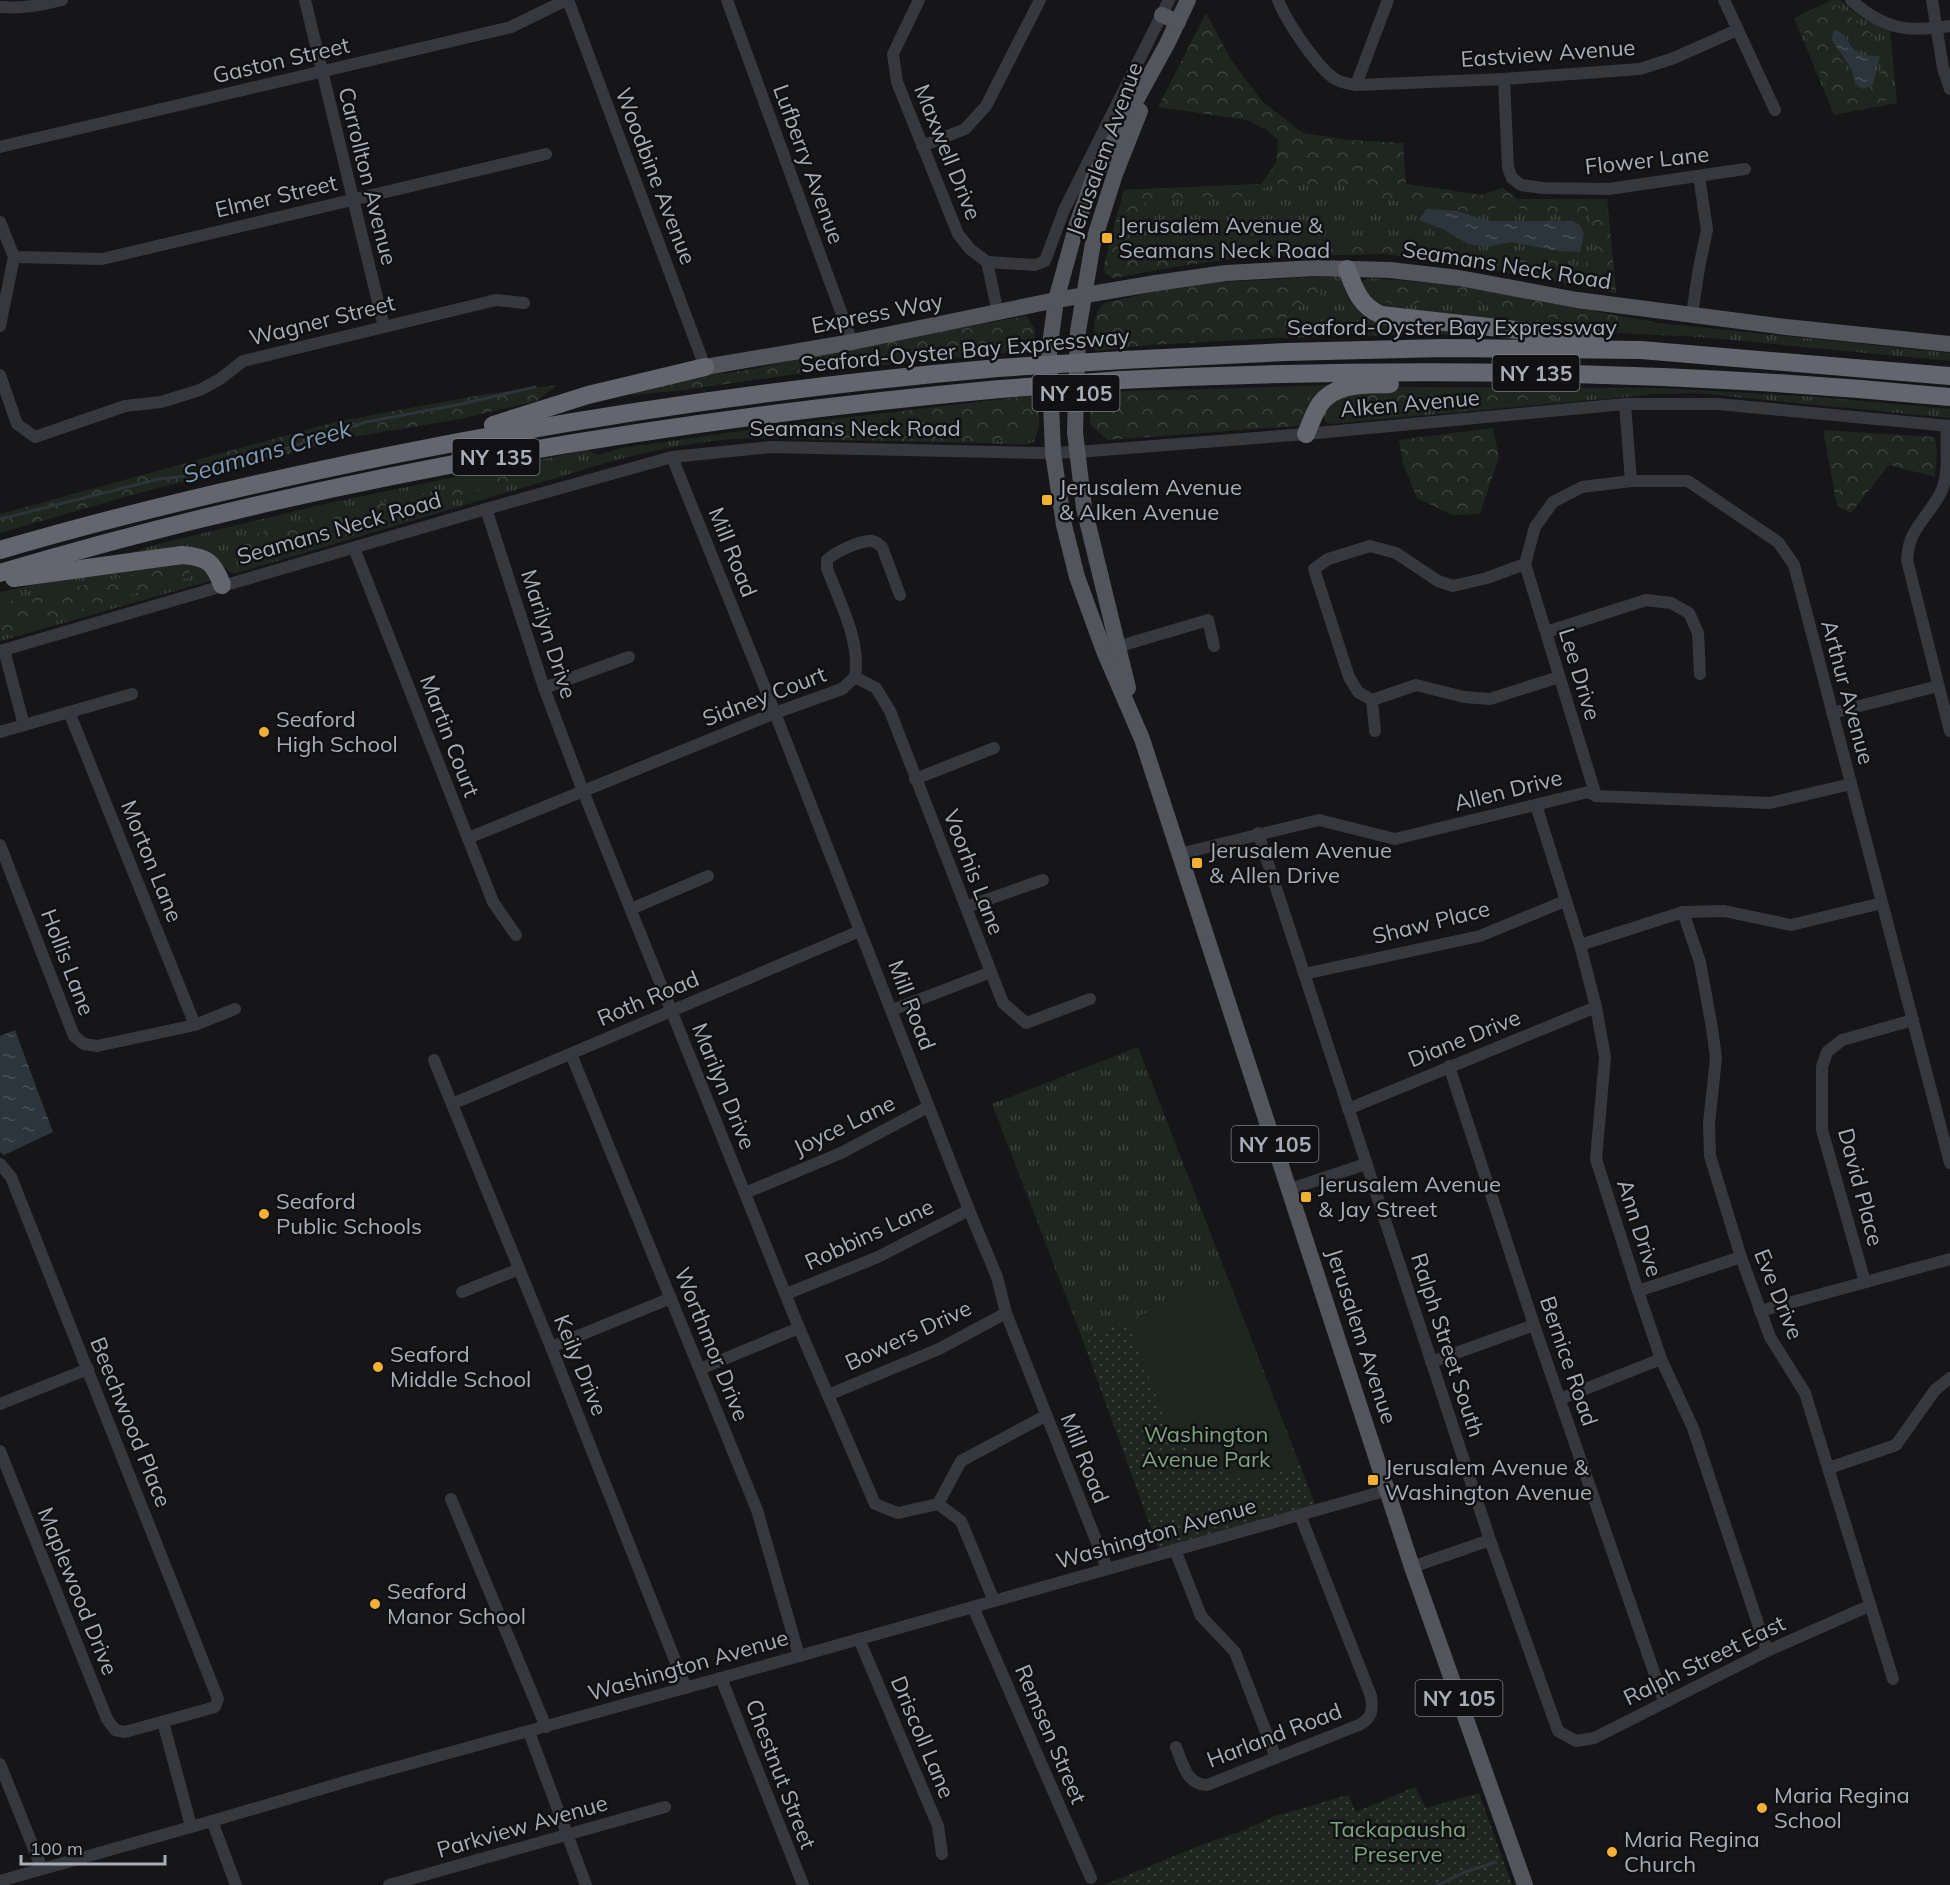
<svg xmlns="http://www.w3.org/2000/svg" width="1950" height="1885" font-family="Mulish,sans-serif">
<defs>
<pattern id="grass-tufts" width="24" height="20" patternUnits="userSpaceOnUse" patternTransform="scale(1.5)"><rect width="24" height="20" fill="#1e261f"/><path d="M3 7l-1-3M5 7V3M7 7l1-3M15 17l-1-3M17 17v-4M19 17l1-3" fill="none" stroke="#3c433d"/></pattern>
<pattern id="forest-crowns" width="20" height="18" patternUnits="userSpaceOnUse" patternTransform="scale(1.5)"><rect width="20" height="18" fill="#1e261f"/><path d="M2 6a3 3 0 1 1 6 0M12 15a3 3 0 1 1 6 0" fill="none" stroke="#3c433d"/></pattern>
<pattern id="park-dots" width="8" height="8" patternUnits="userSpaceOnUse" patternTransform="scale(1.5)"><rect width="8" height="8" fill="#1e261f"/><path d="M2 2h.1M6 6h.1" fill="none" stroke="#3c433d" stroke-width="1.8" stroke-linecap="round"/></pattern>
<pattern id="water-ripples" width="26" height="14" patternUnits="userSpaceOnUse" patternTransform="scale(1.5)"><rect width="26" height="14" fill="#2c353c"/><path d="M2 4q2-2 4 0t4 0M15 11q2-2 4 0t4 0" fill="none" stroke="#485056"/></pattern>
</defs>
<rect width="100%" height="100%" fill="#161618"/>
<g fill="url(#grass-tufts)">
<path d="M 1832,0 L 1840,0 C 1856,14 1870,24 1890,30 L 1897,103 L 1834,115 L 1794,18 Z"/>
<polygon points="1262,184 1406,184 1481,195 1503,188 1517,199 1607,199 1616,293 1446,261 1383,254 1246,257 1179,266 1113,278 1105,273 1104,265 1124,190"/>
<polygon points="1338,276 1344,279 1358,307 1468,330 1471,334 1357,336 1357,333 1325,337 1275,338 1292,309 1319,296 1319,277"/>
<polygon points="1367,278 1452,285 1659,323 1950,353 1950,361 1701,337 1594,332 1384,311 1371,303 1361,283"/>
<polygon points="1335,385 1303,425 1297,426 1309,409 1238,388"/>
<polygon points="1367,387 1425,387 1347,395 1338,421 1461,406 1658,388 1819,397 1950,409 1950,418 1695,393 1657,394 1330,424 1326,422 1323,415 1333,399"/>
<polygon points="1038,395 1039,427 1034,442 1021,445 983,443 1025,437"/>
<path d="M 784,425 L 771,434 L 794,439 C 731,435 681,444 619,459 L 237,573 L 231,573 L 214,557 L 124,555 L 158,544 L 329,503 L 587,450 L 598,455 L 621,448 Z"/>
<polygon points="192,559 214,577 210,581 0,641 0,592 52,581"/>
<polygon points="1138,1047 1229,1281 1082,1338 992,1104"/>
</g>
<g fill="url(#forest-crowns)" fill-rule="evenodd">
<path d="M 1836,5 L 1874,36 L 1877,46 L 1873,51 L 1865,52 L 1858,49 L 1851,33 L 1844,26 L 1836,25 L 1830,31 L 1828,42 L 1844,64 L 1851,89 L 1862,92 C 1882,81 1882,67 1889,47 C 1892,66 1896,85 1885,102 L 1840,111 L 1835,109 L 1801,23 L 1803,18 Z"/>
<path d="M 1206,13 L 1231,60 L 1263,102 L 1303,133 L 1348,140 L 1403,143 L 1406,184 L 1481,195 L 1503,188 L 1517,199 L 1607,199 L 1616,293 L 1446,261 L 1383,254 L 1246,257 L 1179,266 L 1113,278 L 1105,273 L 1104,265 L 1124,190 L 1261,184 L 1276,163 L 1278,140 L 1267,130 L 1247,120 L 1158,107 ZM 1275,184 L 1350,184 L 1363,194 L 1376,198 L 1479,213 L 1504,205 L 1536,212 L 1587,213 L 1598,249 L 1581,268 L 1525,253 L 1505,256 L 1496,261 L 1480,258 L 1446,240 L 1420,243 L 1258,242 L 1183,245 L 1153,260 L 1135,251 C 1132,233 1133,216 1146,202 L 1197,197 L 1240,197 Z"/>
<path d="M 1319,277 L 1319,296 L 1292,309 L 1275,338 L 1149,345 L 1095,351 C 1095,335 1090,314 1105,303 L 1164,289 L 1223,282 Z"/>
<polygon points="1381,279 1452,285 1692,330 1629,325 1604,328 1571,321 1500,310 1484,305 1465,294 1433,297 1402,308 1383,300 1375,287"/>
<path d="M 1026,316 L 1035,329 L 1034,350 L 811,372 L 676,391 L 631,395 L 630,388 L 701,372 C 725,380 786,360 814,355 C 884,341 955,329 1026,316 Z"/>
<polygon points="557,385 537,401 460,419 353,437 128,496 0,533 0,514 335,422 486,394"/>
<polygon points="1425,387 1658,388 1461,406 1338,421 1332,418 1333,405 1347,395"/>
<polygon points="1238,388 1310,392 1309,409 1297,426 1107,440 1090,424 1090,392"/>
<polygon points="1038,395 1036,428 1025,437 983,443 794,439 770,434 784,425"/>
<polygon points="1493,428 1499,457 1480,514 1452,515 1417,498 1403,464 1399,440"/>
<polygon points="1823,430 1935,437 1937,453 1935,477 1889,465 1851,513 1837,506"/>
<path d="M 552,467 L 438,502 L 265,550 L 242,559 L 233,540 C 338,510 445,489 552,467 Z"/>
<polygon points="188,567 190,577 0,634 0,603 157,570"/>
</g>
<g fill="url(#park-dots)">
<polygon points="1229,1281 1316,1507 1159,1550 1082,1338"/>
<polygon points="1415,1787 1426,1808 1479,1793 1512,1885 1104,1885 1206,1843 1245,1830 1272,1817 1348,1795 1356,1812"/>
</g>
<polygon fill="#1e261f" points="1229,1281 1299,1466 1247,1482 1211,1465 1166,1422 1128,1321"/>
<g fill="url(#water-ripples)">
<path d="M 1837,30 C 1847,35 1848,46 1856,51 C 1863,56 1873,56 1880,56 L 1873,85 L 1863,89 L 1855,84 L 1852,70 L 1832,40 L 1833,31 Z"/>
<polygon points="1426,209 1457,211 1489,221 1573,221 1580,225 1584,234 1580,252 1559,251 1510,242 1486,247 1468,244 1443,229 1419,220"/>
<polygon points="15,1030 53,1132 4,1155 0,1152 0,1036"/>
</g>
<g fill="none" stroke-linecap="round" stroke-linejoin="round">
<g stroke="#2c353c" stroke-width="3">
<polyline points="0,519 159,479 198,475 249,461 366,422 457,405 535,387"/>
<polyline points="1438,1885 1465,1872 1496,1862"/>
</g>
<g stroke="#37383d" stroke-width="12">
<polyline points="305,0 384,327"/>
<polyline points="568,0 705,367"/>
<polyline points="727,0 852,342"/>
<polyline points="919,0 893,54 897,82 958,234 970,249 987,262 998,313"/>
<path d="M 1278,0 C 1285,19 1319,71 1337,80 C 1343,83 1350,84 1356,85 L 1504,79 L 1640,69 L 1674,58 L 1737,30"/>
<polyline points="1724,0 1775,110"/>
<path d="M 1851,0 C 1883,29 1908,33 1950,26"/>
<polyline points="1932,0 1943,68 1950,89"/>
<path d="M 0,7 C 22,9 41,5 62,0"/>
<polyline points="1504,79 1508,168 1512,178 1521,185 1543,188 1609,189 1745,169"/>
<polyline points="1356,85 1388,0"/>
<polyline points="922,146 965,129 986,106 1040,0"/>
<polyline points="0,147 511,27 566,0"/>
<polyline points="0,222 14,257 0,326"/>
<polyline points="14,257 102,259 546,154"/>
<polyline points="987,262 1035,265 1045,261 1064,210 1169,0"/>
<polyline points="1692,314 1699,268 1707,230 1699,176"/>
<polyline points="0,375 17,424 35,437 125,406 161,402 200,390 220,379 243,361 496,300 524,303"/>
<polyline points="1625,404 1631,481"/>
<path d="M 1947,426 C 1945,448 1950,469 1942,490 C 1935,506 1922,518 1914,533 C 1909,541 1908,550 1907,560 L 1950,731"/>
<polyline points="672,457 775,713 969,1210 997,1277 1006,1313 1107,1568"/>
<polyline points="486,509 544,688 583,791 799,1328 875,1504 898,1513 938,1504 961,1521 994,1601"/>
<polyline points="354,548 493,902 516,935"/>
<polyline points="1525,564 1535,527 1553,502 1582,487 1631,481 1688,481 1778,542 1794,565 1950,1163"/>
<polyline points="1525,564 1487,578 1453,586 1438,581 1396,553 1370,546 1328,559 1314,569 1349,677 1358,692 1372,700 1416,685 1464,697 1490,699 1559,677"/>
<polyline points="1525,564 1596,796"/>
<polyline points="1546,632 1646,600 1671,603 1689,613 1698,633 1700,674"/>
<polyline points="1110,649 1208,620 1214,646"/>
<polyline points="4,650 24,725"/>
<polyline points="0,651 486,509 672,457 771,447 1039,453 1077,452 1306,434 1625,404 1718,404 1950,426"/>
<polyline points="855,677 876,688 890,711 1003,1003 1026,1023 1090,999"/>
<polyline points="544,688 629,657"/>
<polyline points="1372,700 1375,731"/>
<polyline points="69,712 195,1025"/>
<polyline points="1832,713 1938,686"/>
<polyline points="0,732 132,694"/>
<polyline points="915,779 994,748"/>
<polyline points="1536,805 1580,945 1596,1007 1605,1057 1596,1159 1638,1291 1661,1359 1693,1428 1767,1651"/>
<polyline points="1258,833 1490,1540 1558,1731 1576,1741 1594,1738 1767,1651 1869,1606"/>
<path d="M 468,838 L 775,713 L 842,689 L 855,677 C 861,640 839,602 827,568 L 827,560 C 835,552 857,542 869,541 C 875,540 878,544 882,547 L 900,595"/>
<polyline points="0,845 74,1036 84,1044 97,1046 195,1025 235,1009"/>
<polyline points="1179,854 1319,820 1395,839 1588,792 1596,796 1770,803 1851,784"/>
<polyline points="966,907 1043,880"/>
<polyline points="631,909 708,876"/>
<polyline points="1683,912 1700,962 1712,1028 1716,1058 1709,1123 1710,1156 1741,1257 1770,1337 1805,1393 1893,1679"/>
<polyline points="1580,945 1683,912 1724,911 1791,925 1882,903"/>
<polyline points="1304,974 1480,936 1565,901"/>
<polyline points="892,1010 991,972"/>
<polyline points="571,1054 757,1510 799,1656"/>
<polyline points="434,1060 551,1347 686,1688"/>
<polyline points="1449,1066 1534,1325 1664,1701"/>
<polyline points="452,1104 860,931"/>
<polyline points="1348,1109 1596,1007"/>
<polyline points="0,1164 11,1177 218,1699 215,1707 125,1732 115,1730 107,1719 0,1451"/>
<polyline points="1290,1189 1366,1164"/>
<polyline points="745,1193 841,1153 928,1107"/>
<polyline points="1865,1282 1822,1130 1822,1067 1827,1052 1842,1040 1913,1020"/>
<polyline points="1638,1291 1741,1257"/>
<polyline points="462,1292 519,1269"/>
<polyline points="786,1294 878,1257 969,1210"/>
<polyline points="1760,1311 1950,1259"/>
<polyline points="551,1347 671,1298"/>
<polyline points="1431,1362 1534,1325"/>
<polyline points="700,1369 799,1328"/>
<polyline points="828,1395 939,1349 1006,1313"/>
<polyline points="1560,1399 1661,1359"/>
<polyline points="0,1404 88,1369"/>
<polyline points="1829,1468 1896,1445 1935,1390 1950,1378"/>
<polyline points="451,1499 546,1727"/>
<polyline points="938,1504 961,1461 1045,1416"/>
<polyline points="1175,1550 1201,1616 1235,1652 1276,1758"/>
<polyline points="1412,1567 1490,1540"/>
<polyline points="973,1607 1091,1878"/>
<polyline points="859,1639 938,1826 942,1854"/>
<polyline points="721,1678 803,1885"/>
<polyline points="163,1722 191,1826"/>
<polyline points="529,1732 586,1885"/>
<path d="M 1176,1747 C 1183,1764 1186,1784 1207,1785 L 1359,1725 C 1372,1718 1373,1711 1371,1696 L 1300,1515"/>
<polyline points="0,1764 42,1869"/>
<polyline points="212,1821 236,1885"/>
<polyline points="0,1881 212,1821 365,1776 721,1678 1388,1490"/>
<polyline points="389,1885 665,1807"/>
</g>
<g stroke="#53555c" stroke-width="16">
<polyline points="1188,0 1167,44 1094,177 1077,224 1056,300 1049,352 1053,453 1064,525 1077,577 1104,651 1142,739 1412,1567 1525,1885"/>
<polyline points="1162,15 1178,22"/>
<polyline points="705,367 852,342 1056,300 1156,283 1226,273 1316,268 1390,270 1459,278 1577,300 1786,327 1950,344"/>
<polyline points="1128,688 1084,508 1075,432 1078,331 1093,243 1115,174 1140,111"/>
</g>
<g stroke="#63666e" stroke-width="18">
<path d="M 1347,269 C 1355,290 1360,306 1381,315 L 1598,339"/>
<polyline points="1123,360 1286,352 1443,348 1641,350 1950,376"/>
<path d="M 1121,380 C 1398,366 1674,370 1950,397"/>
<polyline points="493,425 588,395 705,367"/>
<path d="M 1306,434 C 1310,425 1314,413 1320,404 C 1336,382 1365,385 1390,384"/>
<path d="M 0,550 C 129,512 260,482 392,455 C 592,415 794,386 998,368"/>
<path d="M 0,573 C 325,476 663,420 1000,389"/>
<path d="M 14,578 L 182,555 C 207,557 214,562 222,585"/>
</g>
<g stroke="#63666e" stroke-width="18">
<polyline points="998,368 1123,360"/>
<polyline points="1000,389 1121,380"/>
</g>
</g>
<g fill="#f2b134" stroke="#111113" stroke-width="2">
<rect x="1101" y="232" width="12" height="12" rx="3"/>
<rect x="1041" y="494" width="12" height="12" rx="3"/>
<circle cx="264" cy="732" r="6"/>
<rect x="1191" y="857" width="12" height="12" rx="3"/>
<rect x="1300" y="1191" width="12" height="12" rx="3"/>
<circle cx="264" cy="1214" r="6"/>
<circle cx="378" cy="1367" r="6"/>
<rect x="1367" y="1474" width="12" height="12" rx="3"/>
<circle cx="375" cy="1604" r="6"/>
<circle cx="1762" cy="1808" r="6"/>
<circle cx="1612" cy="1852" r="6"/>
</g>
<g text-anchor="middle" dominant-baseline="central" stroke-width="5" stroke-linejoin="round" paint-order="stroke">
<g fill="#111113" stroke="#7b7e86" stroke-width="1.5">
<rect x="1492.5" y="355" width="87" height="36" rx="4.5"/>
<rect x="1032.5" y="375" width="87" height="36" rx="4.5"/>
<rect x="452.5" y="439" width="87" height="36" rx="4.5"/>
<rect x="1231.5" y="1126" width="87" height="36" rx="4.5"/>
<rect x="1415.5" y="1680" width="87" height="36" rx="4.5"/>
</g>
<g font-size="21" font-weight="bold" fill="#a8adb8">
<text x="1536" y="373">NY 135</text>
<text x="1076" y="393">NY 105</text>
<text x="496" y="457">NY 135</text>
<text x="1275" y="1144">NY 105</text>
<text x="1459" y="1698">NY 105</text>
</g>
<g font-size="22" fill="#a8adb8" stroke="#111113">
<text transform="translate(1548 53) rotate(-4)">Eastview Avenue</text>
<text transform="translate(281 60) rotate(-13)">Gaston Street</text>
<text transform="translate(1104 149) rotate(-70)">Jerusalem Avenue</text>
<text transform="translate(948 152) rotate(68)">Maxwell Drive</text>
<text transform="translate(1647 160) rotate(-6)">Flower Lane</text>
<text transform="translate(809 164) rotate(70)">Lufberry Avenue</text>
<text transform="translate(368 176) rotate(76)">Carrollton Avenue</text>
<text transform="translate(656 176) rotate(69)">Woodbine Avenue</text>
<text transform="translate(276 196) rotate(-13)">Elmer Street</text>
<text transform="translate(1507 265) rotate(9)">Seamans Neck Road</text>
<text transform="translate(877 313) rotate(-11)">Express Way</text>
<text transform="translate(322 320) rotate(-14)">Wagner Street</text>
<text x="1452" y="327">Seaford-Oyster Bay Expressway</text>
<text transform="translate(965 350) rotate(-5)">Seaford-Oyster Bay Expressway</text>
<text transform="translate(1410 403) rotate(-5)">Alken Avenue</text>
<text x="855" y="428">Seamans Neck Road</text>
<text transform="translate(339 528) rotate(-16)">Seamans Neck Road</text>
<text transform="translate(733 552) rotate(68)">Mill Road</text>
<text transform="translate(549 634) rotate(72)">Marilyn Drive</text>
<text transform="translate(1580 674) rotate(73)">Lee Drive</text>
<text transform="translate(1848 692) rotate(75)">Arthur Avenue</text>
<text transform="translate(764 696) rotate(-21)">Sidney Court</text>
<text transform="translate(450 736) rotate(69)">Martin Court</text>
<text transform="translate(1508 790) rotate(-14)">Allen Drive</text>
<text transform="translate(152 861) rotate(68)">Morton Lane</text>
<text transform="translate(974 872) rotate(69)">Voorhis Lane</text>
<text transform="translate(1431 922) rotate(-14)">Shaw Place</text>
<text transform="translate(68 962) rotate(69)">Hollis Lane</text>
<text transform="translate(648 998) rotate(-23)">Roth Road</text>
<text transform="translate(912 1005) rotate(69)">Mill Road</text>
<text transform="translate(1464 1038) rotate(-22)">Diane Drive</text>
<text transform="translate(724 1086) rotate(68)">Marilyn Drive</text>
<text transform="translate(844 1125) rotate(-26)">Joyce Lane</text>
<text transform="translate(1861 1187) rotate(75)">David Place</text>
<text transform="translate(1640 1228) rotate(72)">Ann Drive</text>
<text transform="translate(869 1234) rotate(-25)">Robbins Lane</text>
<text transform="translate(1779 1294) rotate(68)">Eve Drive</text>
<text transform="translate(908 1335) rotate(-25)">Bowers Drive</text>
<text transform="translate(1362 1336) rotate(72)">Jerusalem Avenue</text>
<text transform="translate(712 1344) rotate(68)">Worthmor Drive</text>
<text transform="translate(1448 1345) rotate(72)">Ralph Street South</text>
<text transform="translate(1569 1361) rotate(71)">Bernice Road</text>
<text transform="translate(581 1365) rotate(68)">Keily Drive</text>
<text transform="translate(131 1422) rotate(68)">Beechwood Place</text>
<text transform="translate(1085 1458) rotate(68)">Mill Road</text>
<text transform="translate(1156 1533) rotate(-16)">Washington Avenue</text>
<text transform="translate(78 1591) rotate(68)">Maplewood Drive</text>
<text transform="translate(1704 1660) rotate(-26)">Ralph Street East</text>
<text transform="translate(688 1665) rotate(-16)">Washington Avenue</text>
<text transform="translate(1051 1734) rotate(67)">Remsen Street</text>
<text transform="translate(1274 1735) rotate(-21)">Harland Road</text>
<text transform="translate(923 1737) rotate(67)">Driscoll Lane</text>
<text transform="translate(781 1774) rotate(69)">Chestnut Street</text>
<text transform="translate(522 1826) rotate(-16)">Parkview Avenue</text>
</g>
<g font-size="22" fill="#a8adb8" stroke="#111113" text-anchor="start">
<text x="1119" y="225">Jerusalem Avenue &amp;<tspan x="1119" dy="25">Seamans Neck Road</tspan></text>
<text x="1059" y="487">Jerusalem Avenue<tspan x="1059" dy="25">&amp; Alken Avenue</tspan></text>
<text x="276" y="719">Seaford<tspan x="276" dy="25">High School</tspan></text>
<text x="1209" y="850">Jerusalem Avenue<tspan x="1209" dy="25">&amp; Allen Drive</tspan></text>
<text x="1318" y="1184">Jerusalem Avenue<tspan x="1318" dy="25">&amp; Jay Street</tspan></text>
<text x="276" y="1201">Seaford<tspan x="276" dy="25">Public Schools</tspan></text>
<text x="390" y="1354">Seaford<tspan x="390" dy="25">Middle School</tspan></text>
<text x="1385" y="1467">Jerusalem Avenue &amp;<tspan x="1385" dy="25">Washington Avenue</tspan></text>
<text x="387" y="1591">Seaford<tspan x="387" dy="25">Manor School</tspan></text>
<text x="1774" y="1795">Maria Regina<tspan x="1774" dy="25">School</tspan></text>
<text x="1624" y="1839">Maria Regina<tspan x="1624" dy="25">Church</tspan></text>
</g>
<g font-size="22" fill="#7fa381" stroke="#111113">
<text x="1206" y="1434">Washington<tspan x="1206" dy="25">Avenue Park</tspan></text>
<text x="1398" y="1829">Tackapausha<tspan x="1398" dy="25">Preserve</tspan></text>
</g>
<g font-size="24" font-style="italic" fill="#7f9bb3" stroke="#111113">
<text transform="translate(267 451) rotate(-16)">Seamans Creek</text>
</g>
</g>
<path d="M21 1855v9h144v-9" fill="none" stroke="#a8adb8" stroke-width="3"/>
<text x="30" y="1855" font-size="18" fill="#a8adb8" stroke="#111113" stroke-width="4.5" paint-order="stroke">100 m</text>
</svg>
